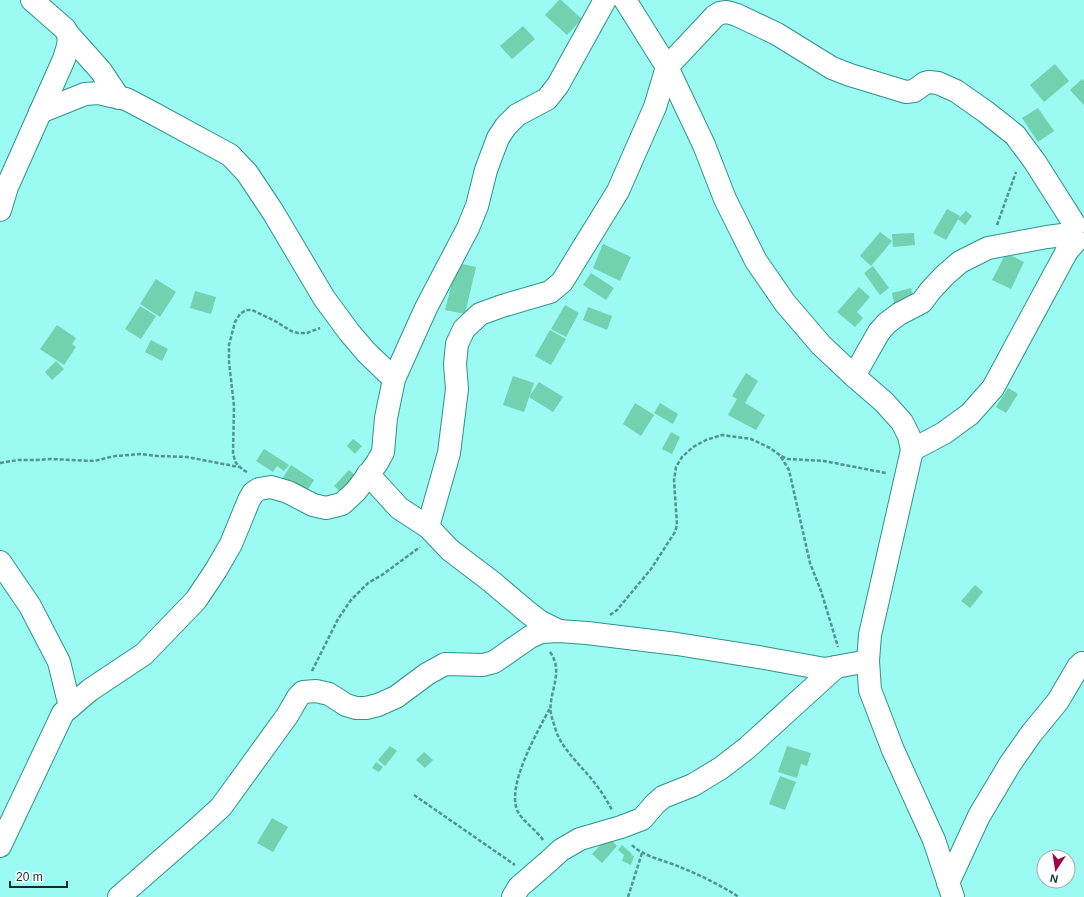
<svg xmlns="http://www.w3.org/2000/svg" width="1084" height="897" font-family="Helvetica,sans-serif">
<rect width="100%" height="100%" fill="#9bfaf1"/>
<g fill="#72d1af">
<polygon points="559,0 561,0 582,19 567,35 545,15"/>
<polygon points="523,26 535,39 512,59 500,46"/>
<polygon points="1055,64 1069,81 1044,102 1030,85"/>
<polygon points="1082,79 1084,81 1084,105 1070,90"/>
<polygon points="1038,108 1054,131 1038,142 1022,118"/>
<polygon points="947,209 960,216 946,240 933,233"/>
<polygon points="966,211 972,216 965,225 958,219"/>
<polygon points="880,232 892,241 871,266 860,256"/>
<polygon points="914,233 915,245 893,247 892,234"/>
<polygon points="603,244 631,257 620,281 593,268"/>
<polygon points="1006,253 1024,262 1011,289 992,280"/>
<polygon points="457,263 476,267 465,314 445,310"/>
<polygon points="873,266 889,288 880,295 864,273"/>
<polygon points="591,273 614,288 606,300 583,285"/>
<polygon points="156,279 176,292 160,317 140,304"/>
<polygon points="859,287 870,297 857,312 863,318 855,327 837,312"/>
<polygon points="911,288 913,299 894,303 892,293"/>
<polygon points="195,291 216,297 211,314 190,308"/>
<polygon points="565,305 579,313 566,337 551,329"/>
<polygon points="140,306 156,316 141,339 125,329"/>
<polygon points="588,307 612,316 607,330 583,320"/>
<polygon points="57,325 76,338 72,344 76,347 64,365 40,349"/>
<polygon points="550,330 566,339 551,365 535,356"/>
<polygon points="151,340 168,349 162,361 145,352"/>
<polygon points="56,361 64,369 52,380 45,372"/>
<polygon points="746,373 758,381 745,403 765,415 756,430 728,415 737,399 732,396"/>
<polygon points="513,376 534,383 524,412 503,405"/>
<polygon points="539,382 563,397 553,412 529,397"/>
<polygon points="1008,388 1018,394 1006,413 996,407"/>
<polygon points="635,403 654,415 641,436 623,424"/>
<polygon points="660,403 678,414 673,424 654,413"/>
<polygon points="671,432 680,437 672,454 662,449"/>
<polygon points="353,439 362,446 355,454 347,446"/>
<polygon points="264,449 289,465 284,471 277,466 273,472 256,461"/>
<polygon points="291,465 314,480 305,494 282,479"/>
<polygon points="349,470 359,479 344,495 334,486"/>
<polygon points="975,585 983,592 970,608 961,601"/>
<polygon points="390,746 397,751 385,766 378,760"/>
<polygon points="787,746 811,753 807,766 801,764 797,778 778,772"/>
<polygon points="424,752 433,760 425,768 416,760"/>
<polygon points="376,762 383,767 379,772 372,768"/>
<polygon points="780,776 796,782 785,810 769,804"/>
<polygon points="272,818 288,827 273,852 257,843"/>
<polygon points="608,837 617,846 602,863 592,854"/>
<polygon points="622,845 632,854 631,855 634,856 631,865 622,861 624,855 618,850"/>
</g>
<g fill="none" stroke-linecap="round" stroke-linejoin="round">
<defs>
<g id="minor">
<polyline points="625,0 667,67 704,145 725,199 756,261 785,303 821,345 854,376 884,402 902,422 909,436 912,450 870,635 868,661 870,690 893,750 934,840 953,897"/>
<polyline points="68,34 101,71 119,98"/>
<polyline points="40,112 85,94 99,93 111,96 126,99 147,110 230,155 247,173 273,212 324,298 349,332 366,352 394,379"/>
<path d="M 0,210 L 7,187 L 64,59 C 67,49 72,39 65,29 L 32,0"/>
<polyline points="854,376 879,332 887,323 899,314 922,302 930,291 944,276 960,262 988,248 1047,237 1070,234"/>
<polyline points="912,450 944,433 970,414 993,388 1067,251 1076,241"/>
<polyline points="368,474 399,508 428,527 450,550 492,582 525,610 539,621 559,631"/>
<polyline points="428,527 449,453 457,389 455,364 457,344 464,329 480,314 502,306 550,292 562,282 618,191 655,107 667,67 715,16 720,13 727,12 737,15 777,34 832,68 850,75 906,92 914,91 925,83 929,82 938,83 956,91 986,112 1015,135 1035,162 1075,225 1070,234 1067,251"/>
<polyline points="0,562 30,606 59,662 70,707"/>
<polyline points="0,846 63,713 90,690 144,654 196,600 216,570 231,544 249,500 253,493 259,489 271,487 288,492 313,505 326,508 342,504 356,491 377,463 383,452 386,418 394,379 426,308 468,228 477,206 486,170 498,138 506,126 517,115 547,99 558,85 605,0"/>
<polyline points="948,883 979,816 1010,764 1031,734 1058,701 1078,667 1082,663 1084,663"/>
<polyline points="119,897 198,828 221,807 287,716 298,697 303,692 316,691 329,694 346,705 356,708 366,708 378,705 396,697 427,674 445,664 483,665 494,662 530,637 541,632 559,631 587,633 677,644 764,658 825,669 868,661"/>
<polyline points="513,897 519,887 549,861 561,850 580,839 621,827 642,819 655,804 663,797 693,785 721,768 747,748 836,667"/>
</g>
</defs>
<use href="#minor" stroke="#2e938b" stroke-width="24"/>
<g stroke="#50958f" stroke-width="2.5" stroke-dasharray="4 2" stroke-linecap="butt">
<polyline points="997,225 1016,172"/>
<polyline points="781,457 789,470 810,563 821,591 838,647"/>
<polyline points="0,463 18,460 37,460 50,459 94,461 115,456 141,454 157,456 187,457 239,467"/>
<polyline points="247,472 243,470 236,463 233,454 234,406 229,362 229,345 235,322 240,314 246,310 252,310 275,321 291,331 298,333 307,333 320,328"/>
<polyline points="610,615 617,610 651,569 675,532 677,525 674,480 676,467 682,457 693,447 706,440 722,435 751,439 770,448 781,456 788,459 824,461 886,473"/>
<path d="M 550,652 C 566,674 545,696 552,718 C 554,724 556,732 559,738 C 565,749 573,758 581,767 C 593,780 604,794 612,810"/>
<polyline points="312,671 338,619 351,600 368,583 382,575 420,547"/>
<polyline points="414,795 515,865"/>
<path d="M 543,840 C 536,830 523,821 518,812 C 505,787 538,731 550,708"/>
<path d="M 632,845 C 642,856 666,861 680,867 C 700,875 720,885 739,897"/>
<polyline points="628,897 642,853"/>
</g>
<use href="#minor" stroke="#fff" stroke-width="22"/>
</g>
<g transform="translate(1056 869) rotate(192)"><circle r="19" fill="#ffffff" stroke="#9cadac"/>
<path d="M0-3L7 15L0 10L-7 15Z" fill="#a10544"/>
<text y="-6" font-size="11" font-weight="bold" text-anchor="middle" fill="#07322f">N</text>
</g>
<path d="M10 881v6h57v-6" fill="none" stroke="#07322f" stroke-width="2"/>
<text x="16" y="881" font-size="12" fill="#07322f" stroke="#ffffff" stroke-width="3" paint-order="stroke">20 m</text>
</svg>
